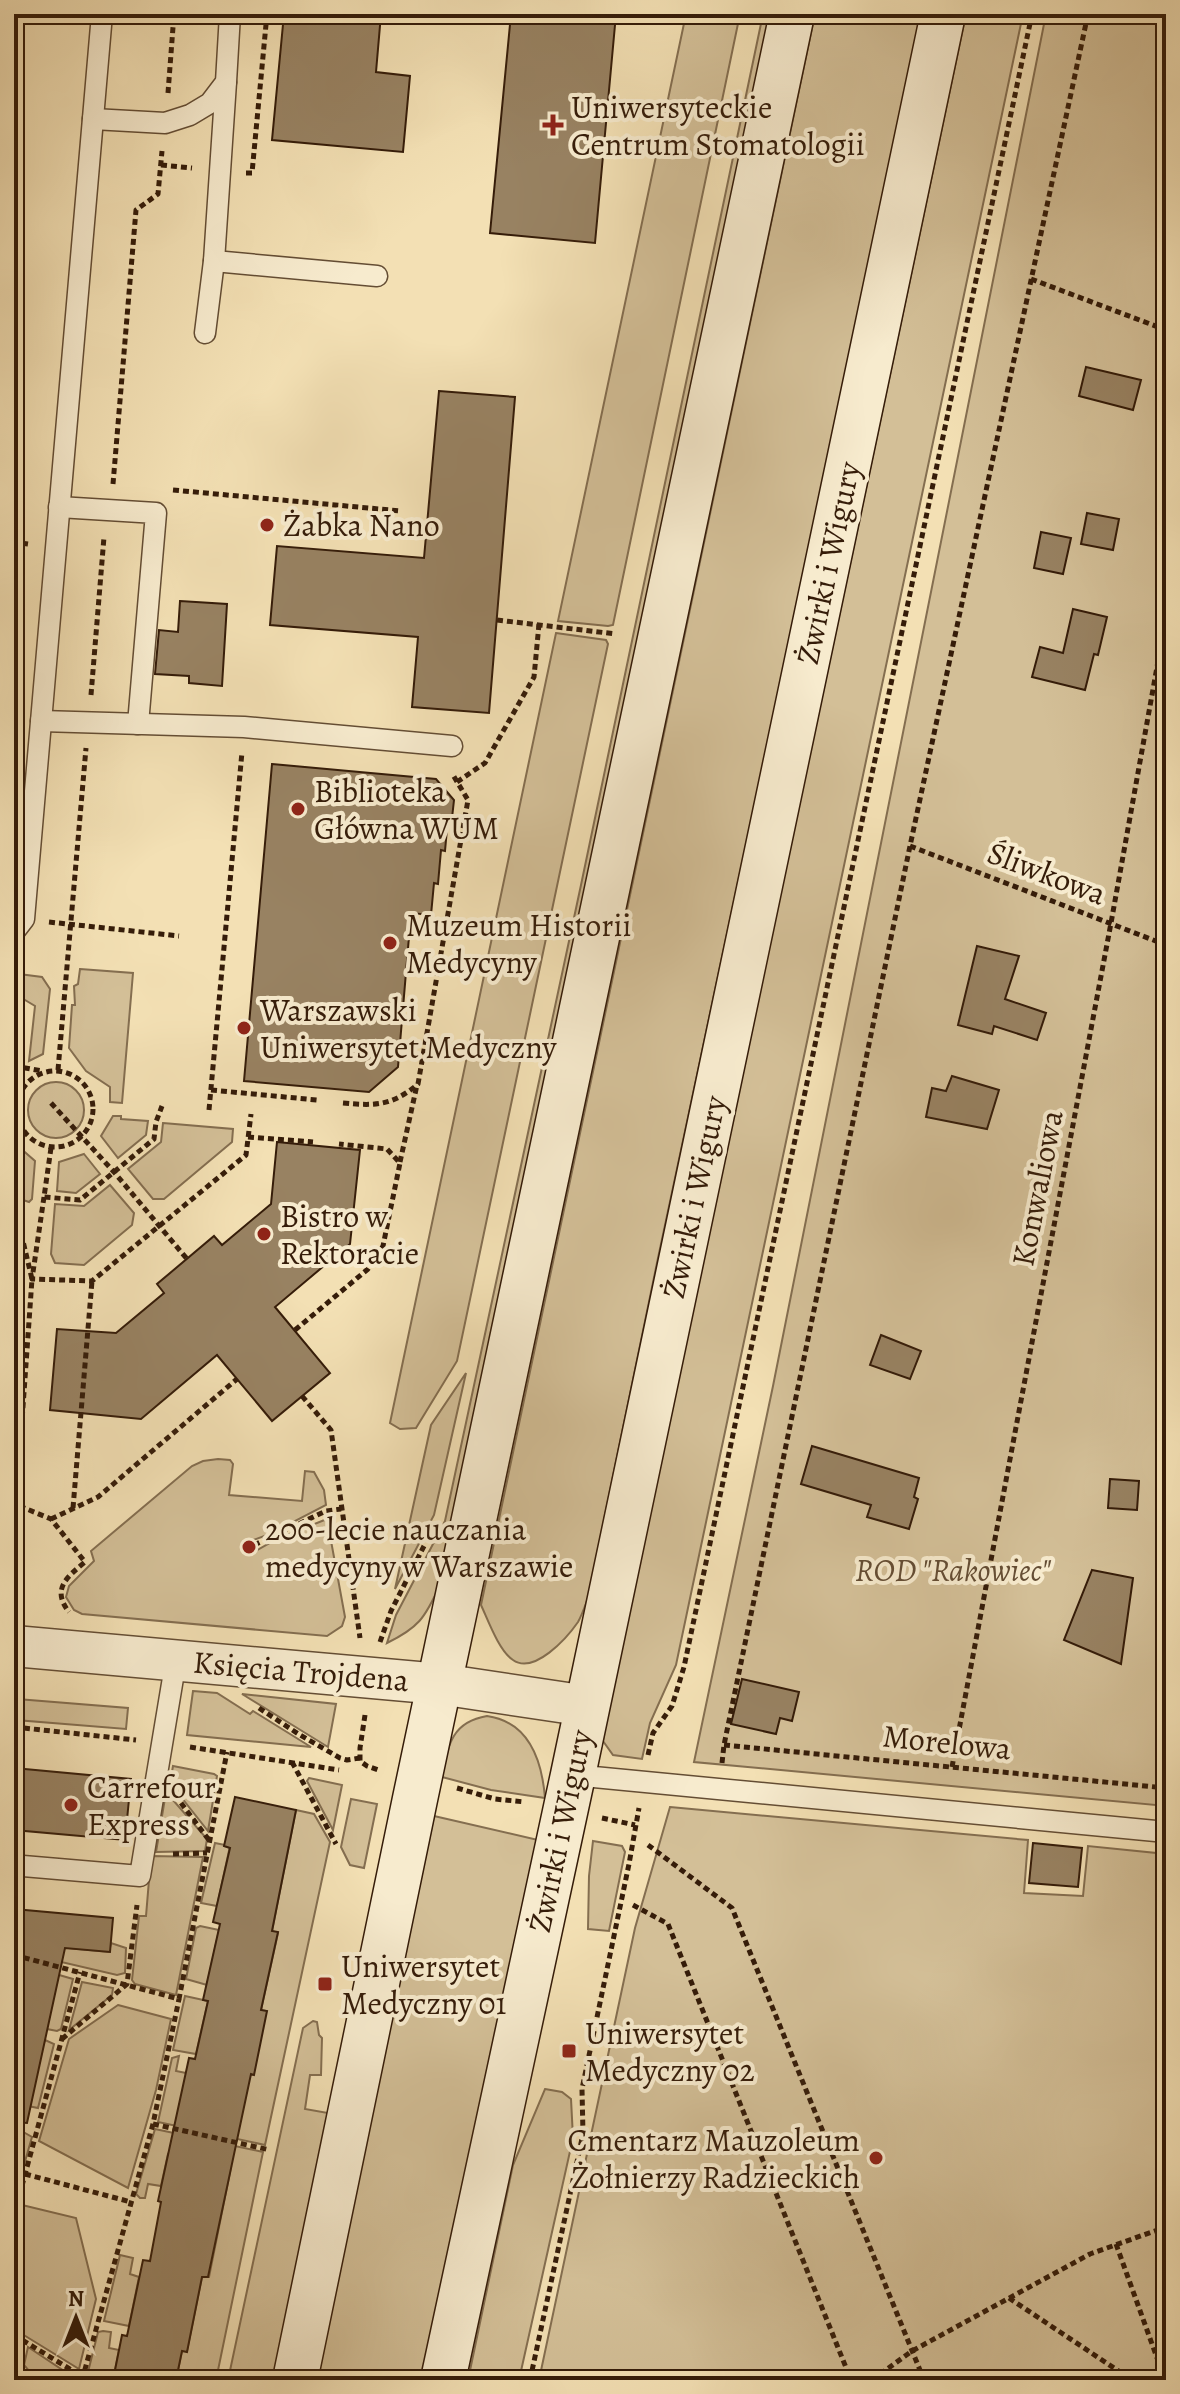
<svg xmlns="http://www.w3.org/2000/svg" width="1180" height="2394" font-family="Alegreya,serif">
<rect width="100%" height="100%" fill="#f3e0b4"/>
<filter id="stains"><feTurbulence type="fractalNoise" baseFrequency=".0025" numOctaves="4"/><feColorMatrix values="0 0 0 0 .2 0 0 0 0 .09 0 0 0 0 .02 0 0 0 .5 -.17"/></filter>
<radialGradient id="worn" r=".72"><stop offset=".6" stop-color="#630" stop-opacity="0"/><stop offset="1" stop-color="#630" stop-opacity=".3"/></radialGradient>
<g fill="#d3bf97" stroke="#846e50" stroke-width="2">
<polygon points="686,14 740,14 613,625 608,626 558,621"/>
<path d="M 763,14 L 770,14 L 439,1587 C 425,1618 418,1628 387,1643 L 396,1615 L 445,1521 L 581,885 Z"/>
<path d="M 815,14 L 923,14 L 658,1258 L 588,1598 C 585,1606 582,1615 578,1622 C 567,1638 534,1675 513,1660 C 499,1651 488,1620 481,1605 Z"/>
<polygon points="966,14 1023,14 676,1665 650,1723 642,1759 613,1755 603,1741 604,1730"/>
<polygon points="1046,14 1166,14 1166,1806 694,1762 773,1386"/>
<polygon points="556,633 606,640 608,644 457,1361 416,1428 400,1429 390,1423"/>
<polygon points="80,969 133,973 122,1103 110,1102 110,1087 86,1071 69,1048 72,1005 75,1005 74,986 78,984"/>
<polygon points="19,974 42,977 50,989 43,1054 29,1061 35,1006 20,997"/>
<circle cx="56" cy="1110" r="28"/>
<polygon points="113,1116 121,1116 121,1119 148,1121 146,1135 118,1158 101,1136"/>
<polygon points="163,1123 233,1129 232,1142 164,1199 153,1199 128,1169 161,1142"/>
<polygon points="19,1147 35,1161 32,1199 29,1202 23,1200 14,1175 14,1149"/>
<polygon points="84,1154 100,1174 76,1193 57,1191 59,1162"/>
<polygon points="110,1185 134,1213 132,1225 84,1265 55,1263 51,1254 55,1204 84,1206"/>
<polygon points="466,1373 434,1515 395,1589 431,1425"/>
<polygon points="218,1459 230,1460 233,1464 229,1495 302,1501 305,1471 314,1472 324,1490 326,1505 270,1534 245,1543 252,1553 277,1539 327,1519 345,1617 342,1626 327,1636 82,1614 74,1610 66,1597 69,1586 94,1561 91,1551 192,1466 203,1461"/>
<polygon points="193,1691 217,1693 250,1714 253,1711 311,1747 187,1735"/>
<polygon points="242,1694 336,1704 328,1747"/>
<polygon points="17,1699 128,1708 126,1729 16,1720"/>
<path d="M 487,1716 C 529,1722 542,1761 545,1798 L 491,1790 L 442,1777 C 448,1746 451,1722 487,1716 Z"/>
<polygon points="173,1766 214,1774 217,1776 208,1831 170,1783"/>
<polygon points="309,1778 342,1785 333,1830 307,1781"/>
<polygon points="166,1792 207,1839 205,1851 156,1852"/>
<polygon points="351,1799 377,1804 364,1868 350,1865 341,1847"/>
<polygon points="670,1807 1028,1840 1024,1893 1083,1896 1088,1846 1166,1854 1166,2380 539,2380 635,1928"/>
<polygon points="296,1810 314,1814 330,1842 265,2145 158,2122 172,2058 179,2056 176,2071 186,2073 253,2075 266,2011 261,2010 278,1933 272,1931"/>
<polygon points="434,1816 538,1840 422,2380 316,2380"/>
<polygon points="593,1841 622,1846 625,1852 609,1931 588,1929 589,1876"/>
<polygon points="215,1843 230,1846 217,1906 201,1903"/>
<polygon points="151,1856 203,1857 176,1995 135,1984 132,1980 139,1916 146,1916"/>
<polygon points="200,1926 219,1930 207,1985 186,1979 196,1928"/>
<polygon points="14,1943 109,1952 111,1943 126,1948 125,1973 117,1975 14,1951"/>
<polygon points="14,1962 73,1979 61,2029 57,2031 47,2029"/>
<polygon points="82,1982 113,1988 112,1995 69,2030"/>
<polygon points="185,1996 208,2001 196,2054 173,2050"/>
<polygon points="118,2005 171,2019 156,2090 128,2188 39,2141 69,2039"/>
<polygon points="313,2021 317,2022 319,2035 322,2038 321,2075 310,2075 305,2109 328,2113 273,2380 228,2380 303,2028"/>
<polygon points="45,2040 54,2044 38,2108 23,2105"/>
<polygon points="545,2089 562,2092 571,2099 573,2138 519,2380 468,2380 513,2165"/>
<polygon points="18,2129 32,2137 14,2200 14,2147"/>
<polygon points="155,2129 263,2152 216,2380 176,2380 182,2351 187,2351 202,2277 209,2277 231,2167 168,2154 161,2186 148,2184 145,2198 140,2198 136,2194"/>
<polygon points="22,2205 76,2218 96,2299 79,2369 14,2329 14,2234"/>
<polygon points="120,2255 133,2258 130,2274 139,2277 129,2326 104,2321"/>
<polygon points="103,2331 111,2332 109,2348 119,2350 113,2380 86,2380 98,2332"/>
<polygon points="28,2347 76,2379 75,2380 29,2380 30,2372 24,2365"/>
</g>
<g fill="#988262" stroke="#351c09" stroke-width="2">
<polygon points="284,14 381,14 376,72 410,76 403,152 272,140"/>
<polygon points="511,14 616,14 595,243 490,233"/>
<polygon points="1086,367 1141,380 1133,410 1079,396"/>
<polygon points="439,391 515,397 489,713 412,707 418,637 270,625 277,546 424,558"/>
<polygon points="1087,513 1119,519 1113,550 1081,544"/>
<polygon points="1041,532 1071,538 1063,574 1034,568"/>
<polygon points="180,601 227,604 222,686 189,683 189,676 155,674 159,630 178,632"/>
<polygon points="1073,609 1107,617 1098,655 1094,654 1085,690 1032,677 1040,647 1063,653"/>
<polygon points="272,764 436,779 454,800 452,818 448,818 445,851 441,850 438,884 434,883 431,915 411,913 398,1067 369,1092 244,1081"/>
<polygon points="977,946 1019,956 1005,999 1046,1013 1037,1040 994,1026 992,1034 958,1025"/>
<polygon points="952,1076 999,1090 987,1129 926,1117 932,1088 946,1091"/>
<polygon points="277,1142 360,1150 350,1244 275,1307 330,1373 272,1421 217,1355 141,1419 50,1410 57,1329 116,1333 164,1293 157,1284 214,1236 222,1245 271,1204"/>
<polygon points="881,1335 921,1351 910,1379 870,1365"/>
<polygon points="812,1446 919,1478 914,1497 918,1499 909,1529 867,1517 871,1505 801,1484"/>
<polygon points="1110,1479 1139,1481 1137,1510 1108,1508"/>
<polygon points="1092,1570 1133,1578 1121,1664 1064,1640"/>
<polygon points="742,1679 799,1692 792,1721 780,1718 776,1734 731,1724"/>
<polygon points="14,1768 131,1779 125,1840 14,1830"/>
<polygon points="235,1797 296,1810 272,1931 278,1932 261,2010 267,2011 254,2075 251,2074 208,2277 202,2277 187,2352 182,2351 176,2380 113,2380 122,2335 127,2336 143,2260 150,2261 161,2202 158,2201 189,2058 195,2059 208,2001 203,2000 220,1924 213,1922 230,1848 224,1846"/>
<polygon points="1033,1843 1082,1848 1078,1887 1029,1883"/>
<polygon points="14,1909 113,1918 110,1952 65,1948 27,2123 14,2122"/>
</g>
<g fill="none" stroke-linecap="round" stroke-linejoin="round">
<defs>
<g id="lane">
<polyline points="93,119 165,123 190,115 210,103 226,82 230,14"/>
<polyline points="214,261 377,276"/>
<polyline points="205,333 214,261 226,82"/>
<polyline points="59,507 156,513 138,724"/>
<polyline points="41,721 244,727 452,746"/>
<polyline points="14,932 24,919 102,14"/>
<polyline points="573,1775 1166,1832"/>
<polyline points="23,1866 140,1876 176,1660"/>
</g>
<polyline id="street" points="14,1646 440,1684 587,1706"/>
<g id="secondary">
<polyline points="295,2380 415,1799 792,14"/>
<polyline points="443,2380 573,1775 943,14"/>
</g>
</defs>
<use href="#lane" stroke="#644d34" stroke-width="23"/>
<use href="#street" stroke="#644d34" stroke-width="43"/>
<use href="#secondary" stroke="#351c09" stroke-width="47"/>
<g stroke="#351c09" stroke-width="5" stroke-dasharray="6 4" stroke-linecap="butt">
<polyline points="168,93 174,14"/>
<polyline points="161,165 192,168"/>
<polyline points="246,173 252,173 267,14"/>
<polyline points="1031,279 1166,330"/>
<polyline points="113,484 136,210 158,194 162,151"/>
<polyline points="173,490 401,511"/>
<polyline points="14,542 28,544"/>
<polyline points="497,620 616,634"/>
<polyline points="91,695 104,537"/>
<polyline points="457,782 485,763 534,677 539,624"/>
<polyline points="910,846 1166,945"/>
<polyline points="49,922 179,936"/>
<polyline points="14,1066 42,1071"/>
<polyline points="58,1070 86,748"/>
<circle cx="55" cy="1109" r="38"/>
<polyline points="211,1090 317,1100"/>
<polyline points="51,1103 114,1172 187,1259"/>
<path d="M 343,1103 C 375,1106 392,1106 418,1084 L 468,800 L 453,775"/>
<polyline points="209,1110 242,752"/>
<polyline points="248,1137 313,1142"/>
<polyline points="51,1148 44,1197 80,1200 154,1139 156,1122 162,1106"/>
<polyline points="400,1162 417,1085"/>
<polyline points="44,1197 32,1279 92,1281 246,1155 251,1114"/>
<polyline points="14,1215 22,1237 32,1279 21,1435"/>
<polyline points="295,1330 368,1269 383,1246 400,1163 387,1149 339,1144"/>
<polyline points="302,1396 331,1430 360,1638"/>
<path d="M 14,1437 L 21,1435 L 17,1505 L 51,1519 L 85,1562 C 67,1577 51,1589 69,1612"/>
<polyline points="73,1508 92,1281"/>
<polyline points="51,1519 98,1497 237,1379"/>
<polyline points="254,1545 326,1511 341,1509"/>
<polyline points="380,1642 391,1611 424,1546"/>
<polyline points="259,1708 300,1735 340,1758 347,1760 360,1758"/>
<polyline points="365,1715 360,1748 360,1761 367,1766 381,1771"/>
<polyline points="14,1727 136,1740"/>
<polyline points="724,1745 1166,1788"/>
<polyline points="190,1747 339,1770"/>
<polyline points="648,1755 653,1733 672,1706 684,1667 1032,14"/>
<polyline points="292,1762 336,1844"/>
<polyline points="722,1763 724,1745 910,846 1088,14"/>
<polyline points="952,1767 1111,923 1166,617"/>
<polyline points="457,1788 495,1799 525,1802"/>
<polyline points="181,1803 209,1840"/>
<polyline points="602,1818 635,1825"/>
<polyline points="648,1845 732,1908 924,2380"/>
<polyline points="173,1854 207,1853"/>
<polyline points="633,1905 668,1924 851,2380"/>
<polyline points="14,1955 179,1999 227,1752"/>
<polyline points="62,2039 127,1984 137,1905"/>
<polyline points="153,2124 270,2150"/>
<polyline points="25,2174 131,2202"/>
<polyline points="14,2215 80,1972"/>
<polyline points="1116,2244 1165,2380"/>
<polyline points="1009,2298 1132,2380"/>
<polyline points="14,2335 83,2377"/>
<polyline points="82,2380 153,2124 179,1999"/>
<polyline points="530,2380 583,2134 582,2089 629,1864 639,1808"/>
<polyline points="872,2380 912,2351 1090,2254 1166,2227"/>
</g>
<use href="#lane" stroke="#f7ebce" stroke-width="20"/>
<use href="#street" stroke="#f7ebce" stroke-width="40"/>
<use href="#secondary" stroke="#f7ebce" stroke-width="44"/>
</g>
<g fill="#8f2418" stroke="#f7ebce" stroke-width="3">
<path d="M549 113h8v8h8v8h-8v8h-8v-8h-8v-8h8z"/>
<circle cx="267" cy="525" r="8"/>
<circle cx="298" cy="809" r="8"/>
<circle cx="390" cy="943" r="8"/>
<circle cx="244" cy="1028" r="8"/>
<circle cx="264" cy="1234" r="8"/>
<circle cx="249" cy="1547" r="8"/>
<circle cx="71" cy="1805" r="8"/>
<rect x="317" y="1976" width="16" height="16" rx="4"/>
<rect x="561" y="2043" width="16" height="16" rx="4"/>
<circle cx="876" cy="2158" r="8"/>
</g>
<g text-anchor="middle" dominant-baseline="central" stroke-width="8" stroke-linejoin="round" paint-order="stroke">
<g font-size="32" fill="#351c09" stroke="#f7ebce" text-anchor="start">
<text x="571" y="107">Uniwersyteckie<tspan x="571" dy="37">Centrum Stomatologii</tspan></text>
<text x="283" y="525">Żabka Nano</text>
<text x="314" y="791">Biblioteka<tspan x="314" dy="37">Główna WUM</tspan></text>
<text x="406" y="925">Muzeum Historii<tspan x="406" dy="37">Medycyny</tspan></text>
<text x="260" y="1010">Warszawski<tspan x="260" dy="37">Uniwersytet Medyczny</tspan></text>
<text x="280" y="1216">Bistro w<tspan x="280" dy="37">Rektoracie</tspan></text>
<text x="265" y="1529">200-lecie nauczania<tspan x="265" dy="37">medycyny w Warszawie</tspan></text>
<text x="87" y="1787">Carrefour<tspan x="87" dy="37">Express</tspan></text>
<text x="341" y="1966">Uniwersytet<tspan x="341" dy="37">Medyczny 01</tspan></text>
<text x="585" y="2033">Uniwersytet<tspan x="585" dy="37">Medyczny 02</tspan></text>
<text x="860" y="2140" text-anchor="end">Cmentarz Mauzoleum<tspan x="860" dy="37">Żołnierzy Radzieckich</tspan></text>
</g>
<g font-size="32" fill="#351c09" stroke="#f7ebce">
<text transform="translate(828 563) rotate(-78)">Żwirki i Wigury</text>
<text transform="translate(1047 873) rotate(21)">Śliwkowa</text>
<text transform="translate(1037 1188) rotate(-79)">Konwaliowa</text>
<text transform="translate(694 1197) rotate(-78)">Żwirki i Wigury</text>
<text transform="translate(301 1671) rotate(5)">Księcia Trojdena</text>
<text transform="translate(947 1742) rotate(6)">Morelowa</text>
<text transform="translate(560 1831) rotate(-78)">Żwirki i Wigury</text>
</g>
<g font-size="32" font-style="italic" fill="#644d34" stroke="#f7ebce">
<text x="953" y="1570">ROD "Rakowiec"</text>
</g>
</g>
<rect width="1180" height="2394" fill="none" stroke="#f3e0b4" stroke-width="48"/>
<rect x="16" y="16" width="1148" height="2362" fill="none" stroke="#351c09" stroke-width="4"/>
<rect x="24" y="24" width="1132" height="2346" fill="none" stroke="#351c09" stroke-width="2"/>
<g transform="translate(76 2318)" stroke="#f7ebce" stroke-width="6" paint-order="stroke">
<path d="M0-6L14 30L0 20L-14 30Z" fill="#351c09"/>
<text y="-12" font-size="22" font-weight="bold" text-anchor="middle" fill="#351c09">N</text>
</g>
<rect width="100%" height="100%" filter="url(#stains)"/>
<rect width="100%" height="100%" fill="url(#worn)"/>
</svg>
